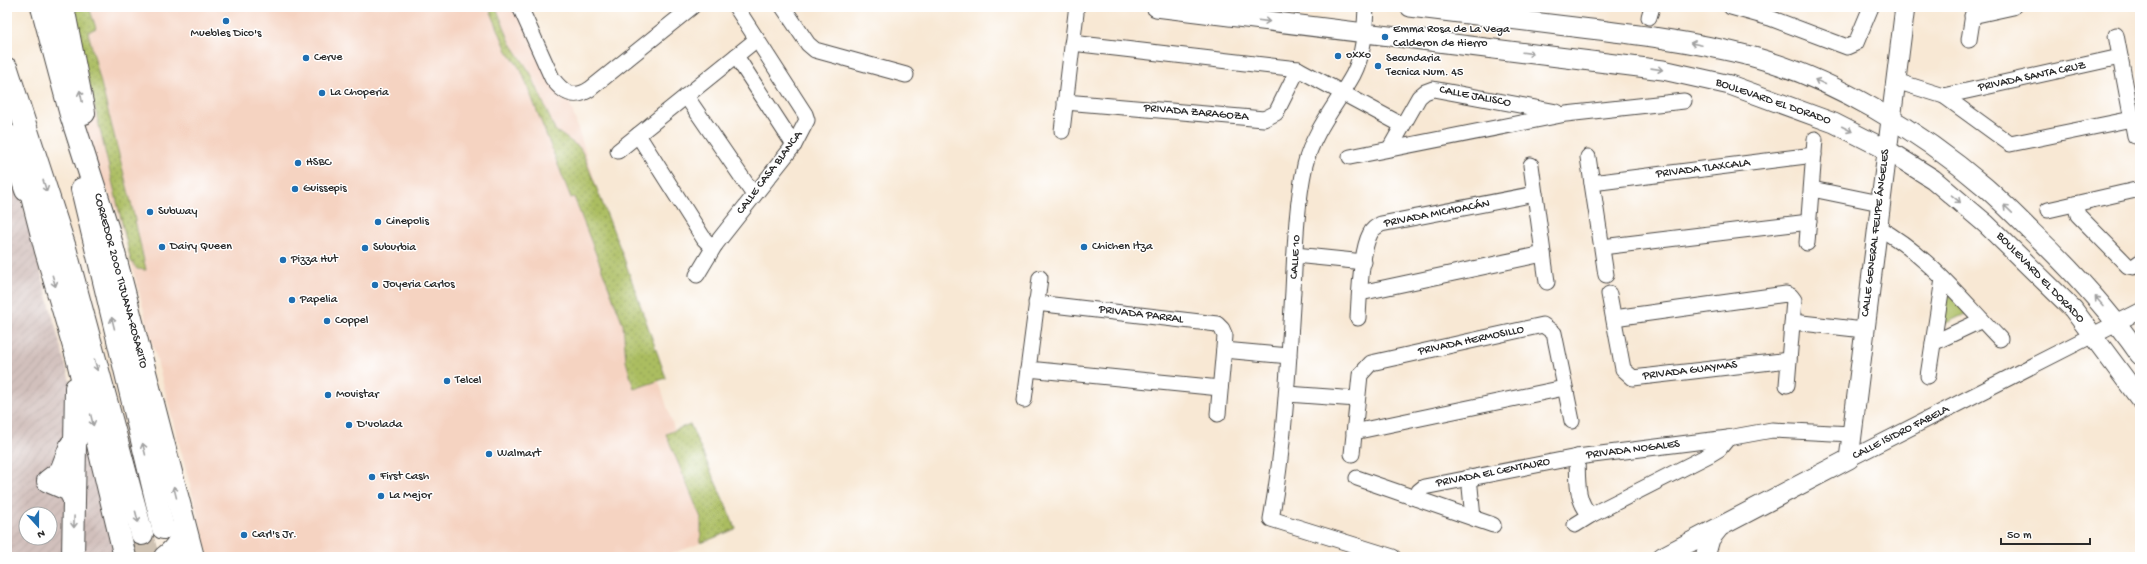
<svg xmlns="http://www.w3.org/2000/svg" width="2147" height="564" font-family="'Gochi Hand',sans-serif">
<defs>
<pattern id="industrial-furrows" width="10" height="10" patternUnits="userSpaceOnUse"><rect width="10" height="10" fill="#d1c0bc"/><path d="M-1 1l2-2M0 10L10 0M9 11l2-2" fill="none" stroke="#b4a5a2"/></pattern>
<pattern id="grass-dots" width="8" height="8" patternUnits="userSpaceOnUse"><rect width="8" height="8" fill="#abbd61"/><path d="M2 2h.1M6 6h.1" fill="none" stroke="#8b9a50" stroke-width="1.8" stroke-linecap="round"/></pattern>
</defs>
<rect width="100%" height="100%" fill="#fff"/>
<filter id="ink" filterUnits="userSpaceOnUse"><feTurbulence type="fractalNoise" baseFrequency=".025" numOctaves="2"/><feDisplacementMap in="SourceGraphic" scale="8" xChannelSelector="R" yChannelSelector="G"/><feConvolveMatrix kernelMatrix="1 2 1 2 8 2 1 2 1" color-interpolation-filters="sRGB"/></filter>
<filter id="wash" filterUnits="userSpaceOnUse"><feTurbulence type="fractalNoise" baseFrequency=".012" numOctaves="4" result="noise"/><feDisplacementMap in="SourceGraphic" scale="16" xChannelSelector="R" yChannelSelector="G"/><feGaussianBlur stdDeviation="0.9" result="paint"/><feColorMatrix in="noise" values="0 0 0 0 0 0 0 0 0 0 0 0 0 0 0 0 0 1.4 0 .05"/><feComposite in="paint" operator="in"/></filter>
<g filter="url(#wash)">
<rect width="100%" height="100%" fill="#f8e8d4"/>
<polygon fill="#f5d3c1" points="47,7 523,7 568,97 701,513 701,543 664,557 209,557 118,213 72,116"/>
<path fill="url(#industrial-furrows)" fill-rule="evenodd" d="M 7,145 L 117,557 L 7,557 ZM 26,514 L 50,514 L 50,538 L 26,538 Z"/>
<g fill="url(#grass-dots)" stroke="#6b7446">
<polygon points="71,7 89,7 96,28 88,32 131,202 146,270 137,269 131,261"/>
<polygon points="489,7 496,7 510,42 531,74 555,130 580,148 584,156 622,253 666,378 634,389 626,361 623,324 574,197 571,198 521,70 507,51"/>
<polygon points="690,424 736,529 701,543 701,518 666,434"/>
</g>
<polygon fill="#abbd61" stroke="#6b7446" points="1946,290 1967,313 1940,326"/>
</g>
<g filter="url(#ink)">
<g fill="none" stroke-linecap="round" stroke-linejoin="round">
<polyline stroke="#cfc2b2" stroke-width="22" stroke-dasharray="22 11" stroke-linecap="butt" points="142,534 148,557"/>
<defs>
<g id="minor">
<path d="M 520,7 L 552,78 C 563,93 574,100 590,89 L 692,7"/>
<polyline points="783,7 808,44 815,50 906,75"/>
<path d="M 1366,7 C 1365,30 1364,54 1353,75 C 1337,104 1313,132 1305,165 C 1296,206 1295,250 1293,291 C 1288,367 1285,444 1271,519 L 1393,557"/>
<polyline points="1731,7 1770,18 1847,47 1856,43 1871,7"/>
<polyline points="1972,16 2013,7"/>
<polyline points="1649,17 1652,7"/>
<polyline points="2116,35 2135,136"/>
<polyline points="1969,40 1974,8"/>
<polyline points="1072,43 1298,69 1402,125"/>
<polyline points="736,56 794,145"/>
<polyline points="1896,81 1944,96 2010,144 2132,119"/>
<polyline points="686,96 754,195"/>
<polyline points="1944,96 2120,57"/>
<polyline points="1065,102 1264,119 1276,113 1298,69"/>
<polyline points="1062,131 1076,13"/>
<polyline points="638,135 704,239 709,244 715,245"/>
<polyline points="1390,148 1419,97 1425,92 1433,89 1557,112"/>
<polyline points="618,151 757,39"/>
<polyline points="1350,157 1566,114 1684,101"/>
<polyline points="1588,157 1606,275"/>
<polyline points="1531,165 1547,282"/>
<polyline points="1592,183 1814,155"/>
<polyline points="1812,189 1880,203"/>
<polyline points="2075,204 2078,215 2128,266 2133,267 2140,262"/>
<polyline points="2048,210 2140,189"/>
<path d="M 1877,227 C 1927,254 1961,299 2000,339"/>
<polyline points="1807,243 1815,139"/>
<polyline points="1602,247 1809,222"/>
<polyline points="1295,255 1364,262"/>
<polyline points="697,275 715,245 794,145 807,120 805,114 736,7"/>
<polyline points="1360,293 1543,254"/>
<polyline points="1609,294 1623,369 1633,378 1789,360"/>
<polyline points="1036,303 1217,324 1222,329 1225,336 1218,414"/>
<path d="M 1358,318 C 1359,298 1361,251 1370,234 C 1372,229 1376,227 1381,224 L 1535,194"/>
<polyline points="1614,318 1786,294 1791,296 1794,300 1787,385"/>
<polyline points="1793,322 1864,330"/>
<polyline points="1933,343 1982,320"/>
<polyline points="1224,350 1289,356"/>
<polyline points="1028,369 1220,388"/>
<polyline points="1928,376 1943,279"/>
<polyline points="1287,394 1357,399"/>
<polyline points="1024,400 1040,278"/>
<polyline points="1354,432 1564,388"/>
<polyline points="1352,454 1360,375 1371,363 1543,325 1554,333 1572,421"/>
<path d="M 1577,457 C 1578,477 1575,502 1591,515"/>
<polyline points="1849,459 2140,311"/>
<polyline points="1469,477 1473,518"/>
<polyline points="1357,478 1493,525"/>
<polyline points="1416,498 1419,491 1424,487 1577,457 1728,438 1772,430 1852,434"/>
<polyline points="1575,525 1591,515 1709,455 1719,449 1728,438"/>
</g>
<g id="major">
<polyline points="1156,7 1663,70 1730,85 1834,123 1887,150 1933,179 1986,224 2073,309 2140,399"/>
<path d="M 1410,7 C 1465,14 1520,20 1574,27 C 1633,34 1692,41 1750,56 C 1833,78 1920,131 1985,187 C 2001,201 2016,216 2031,231 C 2071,269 2108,309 2140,355"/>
<polyline points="1662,557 1849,459 1905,7"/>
<polyline points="1705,557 1710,539 1718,529"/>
</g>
<g id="highway">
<polyline points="42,7 71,115 108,230 193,557"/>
<polyline points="63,7 84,113"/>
<polyline points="7,69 65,248 142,534"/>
<polyline points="7,135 26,190"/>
<polyline points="26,173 46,251 77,357 125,557"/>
<polyline points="82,189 163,528"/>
<polyline points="71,445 61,471 48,481 69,490 74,499"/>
<polyline points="73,557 76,388"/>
<path d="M 165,557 C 177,548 181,540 184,525"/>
</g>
</defs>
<use href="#minor" stroke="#4a4744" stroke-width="17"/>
<use href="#major" stroke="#4a4744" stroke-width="21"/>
<use href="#highway" stroke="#4a4744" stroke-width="24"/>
<use href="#minor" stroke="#fff" stroke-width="15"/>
<use href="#major" stroke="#fff" stroke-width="19"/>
<use href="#highway" stroke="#fff" stroke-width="22"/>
</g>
<defs><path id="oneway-shaft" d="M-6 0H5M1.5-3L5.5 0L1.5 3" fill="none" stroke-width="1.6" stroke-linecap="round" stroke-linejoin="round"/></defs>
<g stroke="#a0a0a0">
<use href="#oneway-shaft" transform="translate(1264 21) rotate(7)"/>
<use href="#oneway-shaft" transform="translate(1696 44) rotate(-168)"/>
<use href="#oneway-shaft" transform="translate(1528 53) rotate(7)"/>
<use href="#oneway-shaft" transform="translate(1657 69) rotate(8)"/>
<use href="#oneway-shaft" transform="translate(1820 82) rotate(-155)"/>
<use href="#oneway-shaft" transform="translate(81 96) rotate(-102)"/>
<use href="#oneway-shaft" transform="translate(1847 129) rotate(27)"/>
<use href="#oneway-shaft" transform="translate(45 186) rotate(72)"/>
<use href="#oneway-shaft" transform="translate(1956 199) rotate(40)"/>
<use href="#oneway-shaft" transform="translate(2008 209) rotate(-136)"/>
<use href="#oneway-shaft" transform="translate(54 281) rotate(74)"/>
<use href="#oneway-shaft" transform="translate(2099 301) rotate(-131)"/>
<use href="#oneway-shaft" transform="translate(113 323) rotate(-104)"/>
<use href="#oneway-shaft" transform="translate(96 365) rotate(75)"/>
<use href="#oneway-shaft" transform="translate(92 420) rotate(76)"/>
<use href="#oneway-shaft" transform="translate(144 449) rotate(-104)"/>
<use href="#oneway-shaft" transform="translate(175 492) rotate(-104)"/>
<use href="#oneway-shaft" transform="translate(137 517) rotate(75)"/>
<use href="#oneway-shaft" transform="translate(74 522) rotate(91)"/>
</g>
</g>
<g fill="#1f6fb2" stroke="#fff" stroke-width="1.5">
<circle cx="226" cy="21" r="4"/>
<circle cx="1385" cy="37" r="4"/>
<circle cx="1338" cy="56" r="4"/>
<circle cx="306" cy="58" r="4"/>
<circle cx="1378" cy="66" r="4"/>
<circle cx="322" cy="93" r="4"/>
<circle cx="298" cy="163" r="4"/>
<circle cx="295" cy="189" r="4"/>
<circle cx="150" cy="212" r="4"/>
<circle cx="378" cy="222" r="4"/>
<circle cx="162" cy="247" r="4"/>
<circle cx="1084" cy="247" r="4"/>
<circle cx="365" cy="248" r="4"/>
<circle cx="283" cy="260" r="4"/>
<circle cx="375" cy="285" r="4"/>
<circle cx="292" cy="300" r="4"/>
<circle cx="327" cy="321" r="4"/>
<circle cx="447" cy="381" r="4"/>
<circle cx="328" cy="395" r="4"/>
<circle cx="349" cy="425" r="4"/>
<circle cx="489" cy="454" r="4"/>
<circle cx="372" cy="477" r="4"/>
<circle cx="381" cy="496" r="4"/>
<circle cx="244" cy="535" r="4"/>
</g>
<g text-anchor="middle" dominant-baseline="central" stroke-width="3" stroke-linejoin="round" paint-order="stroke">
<g font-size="12" fill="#2b2b2b" stroke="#fff" text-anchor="start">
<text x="1393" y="30">Emma Rosa de La Vega<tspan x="1393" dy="14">Calderon de Hierro</tspan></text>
<text x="226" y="34" text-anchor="middle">Muebles Dico's</text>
<text x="1346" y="56">oxxo</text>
<text x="314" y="58">Cerve</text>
<text x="1386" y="59">Secundaria<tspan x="1386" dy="14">Tecnica Num. 45</tspan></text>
<text x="330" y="93">La Choperia</text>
<text x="306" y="163">HSBC</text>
<text x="303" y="189">Guissepis</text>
<text x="158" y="212">Subway</text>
<text x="386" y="222">Cinepolis</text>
<text x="170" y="247">Dairy Queen</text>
<text x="1092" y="247">Chichen Itza</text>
<text x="373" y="248">Suburbia</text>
<text x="291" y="260">Pizza Hut</text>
<text x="383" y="285">Joyeria Carlos</text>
<text x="300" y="300">Papelia</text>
<text x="335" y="321">Coppel</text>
<text x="455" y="381">Telcel</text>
<text x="336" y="395">Movistar</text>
<text x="357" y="425">D'volada</text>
<text x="497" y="454">Walmart</text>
<text x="380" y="477">First Cash</text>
<text x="389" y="496">La Mejor</text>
<text x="252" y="535">Carl's Jr.</text>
</g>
<g font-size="12" fill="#2b2b2b" stroke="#fff">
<text transform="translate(2032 77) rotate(-12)">PRIVADA SANTA CRUZ</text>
<text transform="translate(1475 97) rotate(11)">CALLE JALISCO</text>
<text transform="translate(1773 102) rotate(19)">BOULEVARD EL DORADO</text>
<text transform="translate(1196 113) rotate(5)">PRIVADA ZARAGOZA</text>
<text transform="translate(1703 169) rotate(-7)">PRIVADA TLAXCALA</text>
<text transform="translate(770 173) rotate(-53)">CALLE CASA BLANCA</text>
<text transform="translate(1437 214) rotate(-11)">PRIVADA MICHOACÁN</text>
<text transform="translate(1876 233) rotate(-83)">CALLE GENERAL FELIPE ÁNGELES</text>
<text transform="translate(1296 257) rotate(-86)">CALLE 10</text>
<text transform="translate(2040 278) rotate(46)">BOULEVARD EL DORADO</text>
<text transform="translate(120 281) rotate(75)">CORREDOR 2000 TIJUANA-ROSARITO</text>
<text transform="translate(1141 315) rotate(7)">PRIVADA PARRAL</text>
<text transform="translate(1471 341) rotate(-12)">PRIVADA HERMOSILLO</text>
<text transform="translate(1690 371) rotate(-7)">PRIVADA GUAYMAS</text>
<text transform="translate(1901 433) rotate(-27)">CALLE ISIDRO FABELA</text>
<text transform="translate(1633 450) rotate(-7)">PRIVADA NOGALES</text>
<text transform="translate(1493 473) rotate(-11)">PRIVADA EL CENTAURO</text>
</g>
</g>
<rect width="2147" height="564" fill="none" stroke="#fff" stroke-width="24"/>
<g transform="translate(38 526) rotate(159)"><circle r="19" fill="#ffffff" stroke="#aaaaaa"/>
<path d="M0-3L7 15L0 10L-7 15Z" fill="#1f6fb2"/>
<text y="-6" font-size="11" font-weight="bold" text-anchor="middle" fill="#2b2b2b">N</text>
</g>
<path d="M2001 538v6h89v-6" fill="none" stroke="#2b2b2b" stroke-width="2"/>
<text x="2007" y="538" font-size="12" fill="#2b2b2b" stroke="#ffffff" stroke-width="3" paint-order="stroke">50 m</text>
</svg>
